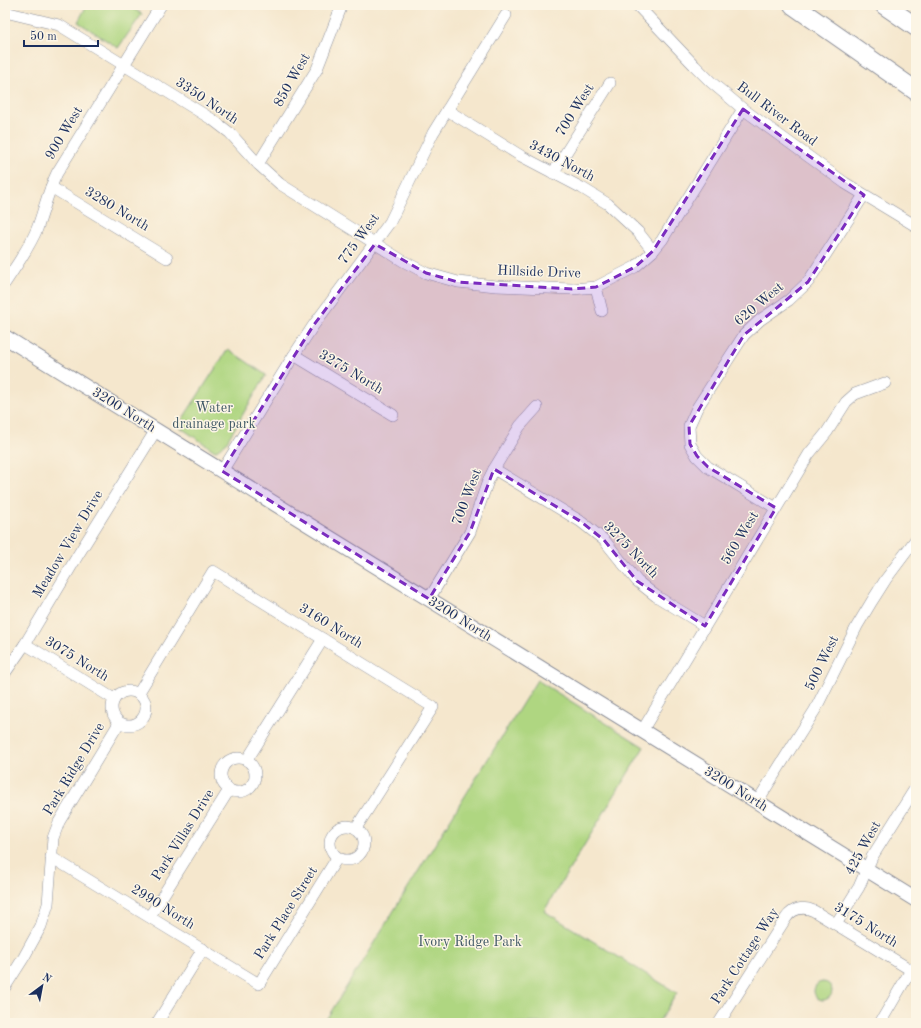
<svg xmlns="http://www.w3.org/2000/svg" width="921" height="1028" font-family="'Old Standard TT',serif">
<rect width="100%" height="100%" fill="#fcf5e5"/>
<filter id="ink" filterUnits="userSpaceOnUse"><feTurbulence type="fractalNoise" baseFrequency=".025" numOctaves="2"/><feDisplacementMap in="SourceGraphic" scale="8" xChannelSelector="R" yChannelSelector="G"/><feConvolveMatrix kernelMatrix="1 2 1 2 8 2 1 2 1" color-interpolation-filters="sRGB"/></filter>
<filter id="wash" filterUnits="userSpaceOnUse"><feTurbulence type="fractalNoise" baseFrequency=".012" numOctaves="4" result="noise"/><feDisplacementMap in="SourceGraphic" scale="16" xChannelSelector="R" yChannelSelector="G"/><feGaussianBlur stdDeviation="0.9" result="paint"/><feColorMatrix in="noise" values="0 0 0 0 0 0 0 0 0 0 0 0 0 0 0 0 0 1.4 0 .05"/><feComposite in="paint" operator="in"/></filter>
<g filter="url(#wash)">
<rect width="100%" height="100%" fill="#f5e7cd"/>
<g fill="#afd681" stroke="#658270">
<polygon points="87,5 128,5 142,14 118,48 78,22"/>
<polygon points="228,349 266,375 226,443 215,451 178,426"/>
<polygon points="537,680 644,747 544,911 677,993 658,1023 324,1023"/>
<circle cx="823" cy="991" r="9"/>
</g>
</g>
<g filter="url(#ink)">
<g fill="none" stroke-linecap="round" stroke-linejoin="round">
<defs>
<g id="minor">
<polyline points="637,5 695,66 711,82 743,109 845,183 916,226"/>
<polyline points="5,12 59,25 213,120 230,133 258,164 280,184 403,261 426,273 458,282 496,286 572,289 596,287 635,267 653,251 662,240 743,109"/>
<polyline points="447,110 521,156 582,188 608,204 638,232 653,251"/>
<polyline points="258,164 317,69 342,5"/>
<polyline points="553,173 610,83"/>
<polyline points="51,187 167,258"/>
<path d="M 5,283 C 16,266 29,248 37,229 C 44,210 48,191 57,173 L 161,5"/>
<polyline points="596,287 602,311"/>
<polyline points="294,355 393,415"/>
<polyline points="494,469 580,521 604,540 637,581 656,596 705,626"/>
<polyline points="222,471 294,355 313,326 390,222 433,133 506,15"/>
<polyline points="776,508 708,467 697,456 690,444 689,426 697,408 744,335 760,320 789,300 808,282 864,195"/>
<polyline points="429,599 470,532 488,481 494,469 520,426 537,407"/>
<polyline points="25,644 114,699"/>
<polyline points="5,673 25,644 78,555 156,430"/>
<circle cx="129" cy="708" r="17"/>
<polyline points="138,694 213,571 433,707 356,828"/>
<polyline points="642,731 809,454 827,432 846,402 855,394 885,383"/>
<circle cx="238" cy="775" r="17"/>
<polyline points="247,760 323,639"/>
<polyline points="757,802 815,710 857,626 872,601 886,579 916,539"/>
<circle cx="347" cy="843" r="17"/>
<polyline points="51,857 259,984 337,858"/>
<polyline points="150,916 229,790"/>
<polyline points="836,924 859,887 872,857 916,787"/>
<polyline points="5,987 24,957 41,926 48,904 53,838 59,822 119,723"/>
<polyline points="157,1023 203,949"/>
<path d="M 719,1023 L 786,918 C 793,908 803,906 814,911 L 916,973"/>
<polyline points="880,1023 911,970"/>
</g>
<polyline id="tertiary" points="5,337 916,900"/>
<g id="primary">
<polyline points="793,5 916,91"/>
<polyline points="884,5 916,27"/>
</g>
</defs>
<use href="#minor" stroke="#888b96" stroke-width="12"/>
<use href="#tertiary" stroke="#888b96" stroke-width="16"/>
<use href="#primary" stroke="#888b96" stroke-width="20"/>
<use href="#minor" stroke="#fff" stroke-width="11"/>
<use href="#tertiary" stroke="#fff" stroke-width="14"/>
<use href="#primary" stroke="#fff" stroke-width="18"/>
</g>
</g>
<path fill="#7b2cbf" fill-opacity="0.2" stroke="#7b2cbf" stroke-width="3" stroke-dasharray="8 5" stroke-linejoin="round" d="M 743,109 L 864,195 L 808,282 L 744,335 L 689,426 L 690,444 L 697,456 L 708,467 L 776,508 L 705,626 L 637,581 L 604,540 L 580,521 L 494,469 L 470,532 L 429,599 L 222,471 L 313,326 L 375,244 L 426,273 L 458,282 L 572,289 L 596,287 L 635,267 L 653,251 Z"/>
<g text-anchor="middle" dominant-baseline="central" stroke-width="3" stroke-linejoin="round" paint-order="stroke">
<g font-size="14" fill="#1b2f5e" stroke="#fcf5e5">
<text transform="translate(292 80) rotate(-60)">850 West</text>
<text transform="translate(207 101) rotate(34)">3350 North</text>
<text transform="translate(575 110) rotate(-58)">700 West</text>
<text transform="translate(777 114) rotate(37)">Bull River Road</text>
<text transform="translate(64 133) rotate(-59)">900 West</text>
<text transform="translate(562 161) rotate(28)">3430 North</text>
<text transform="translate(117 209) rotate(31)">3280 North</text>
<text transform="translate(359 239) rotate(-54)">775 West</text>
<text transform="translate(539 272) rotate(2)">Hillside Drive</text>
<text transform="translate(759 304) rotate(-40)">620 West</text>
<text transform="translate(351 372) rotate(31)">3275 North</text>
<text transform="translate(124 410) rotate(32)">3200 North</text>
<text transform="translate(467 497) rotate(-69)">700 West</text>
<text transform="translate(740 538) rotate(-59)">560 West</text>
<text transform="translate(68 544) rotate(-59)">Meadow View Drive</text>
<text transform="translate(631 550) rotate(46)">3275 North</text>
<text transform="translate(460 619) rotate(32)">3200 North</text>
<text transform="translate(331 626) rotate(32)">3160 North</text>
<text transform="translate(77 659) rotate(32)">3075 North</text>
<text transform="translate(822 663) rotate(-64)">500 West</text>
<text transform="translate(74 769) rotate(-59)">Park Ridge Drive</text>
<text transform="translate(736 789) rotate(32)">3200 North</text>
<text transform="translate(183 835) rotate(-58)">Park Villas Drive</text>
<text transform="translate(863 848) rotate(-61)">425 West</text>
<text transform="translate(163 907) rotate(32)">2990 North</text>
<text transform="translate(286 913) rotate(-58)">Park Place Street</text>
<text transform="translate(866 925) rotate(32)">3175 North</text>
<text transform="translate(745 956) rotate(-57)">Park Cottage Way</text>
</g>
<g font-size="14" fill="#405967" stroke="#fcf5e5">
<text x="214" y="408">Water<tspan x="214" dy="16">drainage park</tspan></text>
<text x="470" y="942">Ivory Ridge Park</text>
</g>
</g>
<rect width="921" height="1028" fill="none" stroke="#fcf5e5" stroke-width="20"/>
<g transform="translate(42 986) rotate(32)" stroke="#fcf5e5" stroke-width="3" paint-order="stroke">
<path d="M0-3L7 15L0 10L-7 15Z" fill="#1b2f5e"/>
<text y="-6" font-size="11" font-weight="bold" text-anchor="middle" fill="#1b2f5e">N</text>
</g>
<path d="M24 40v6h74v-6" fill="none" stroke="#1b2f5e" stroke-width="2"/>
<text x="30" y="40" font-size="12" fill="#1b2f5e" stroke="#fcf5e5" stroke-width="3" paint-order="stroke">50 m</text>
</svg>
